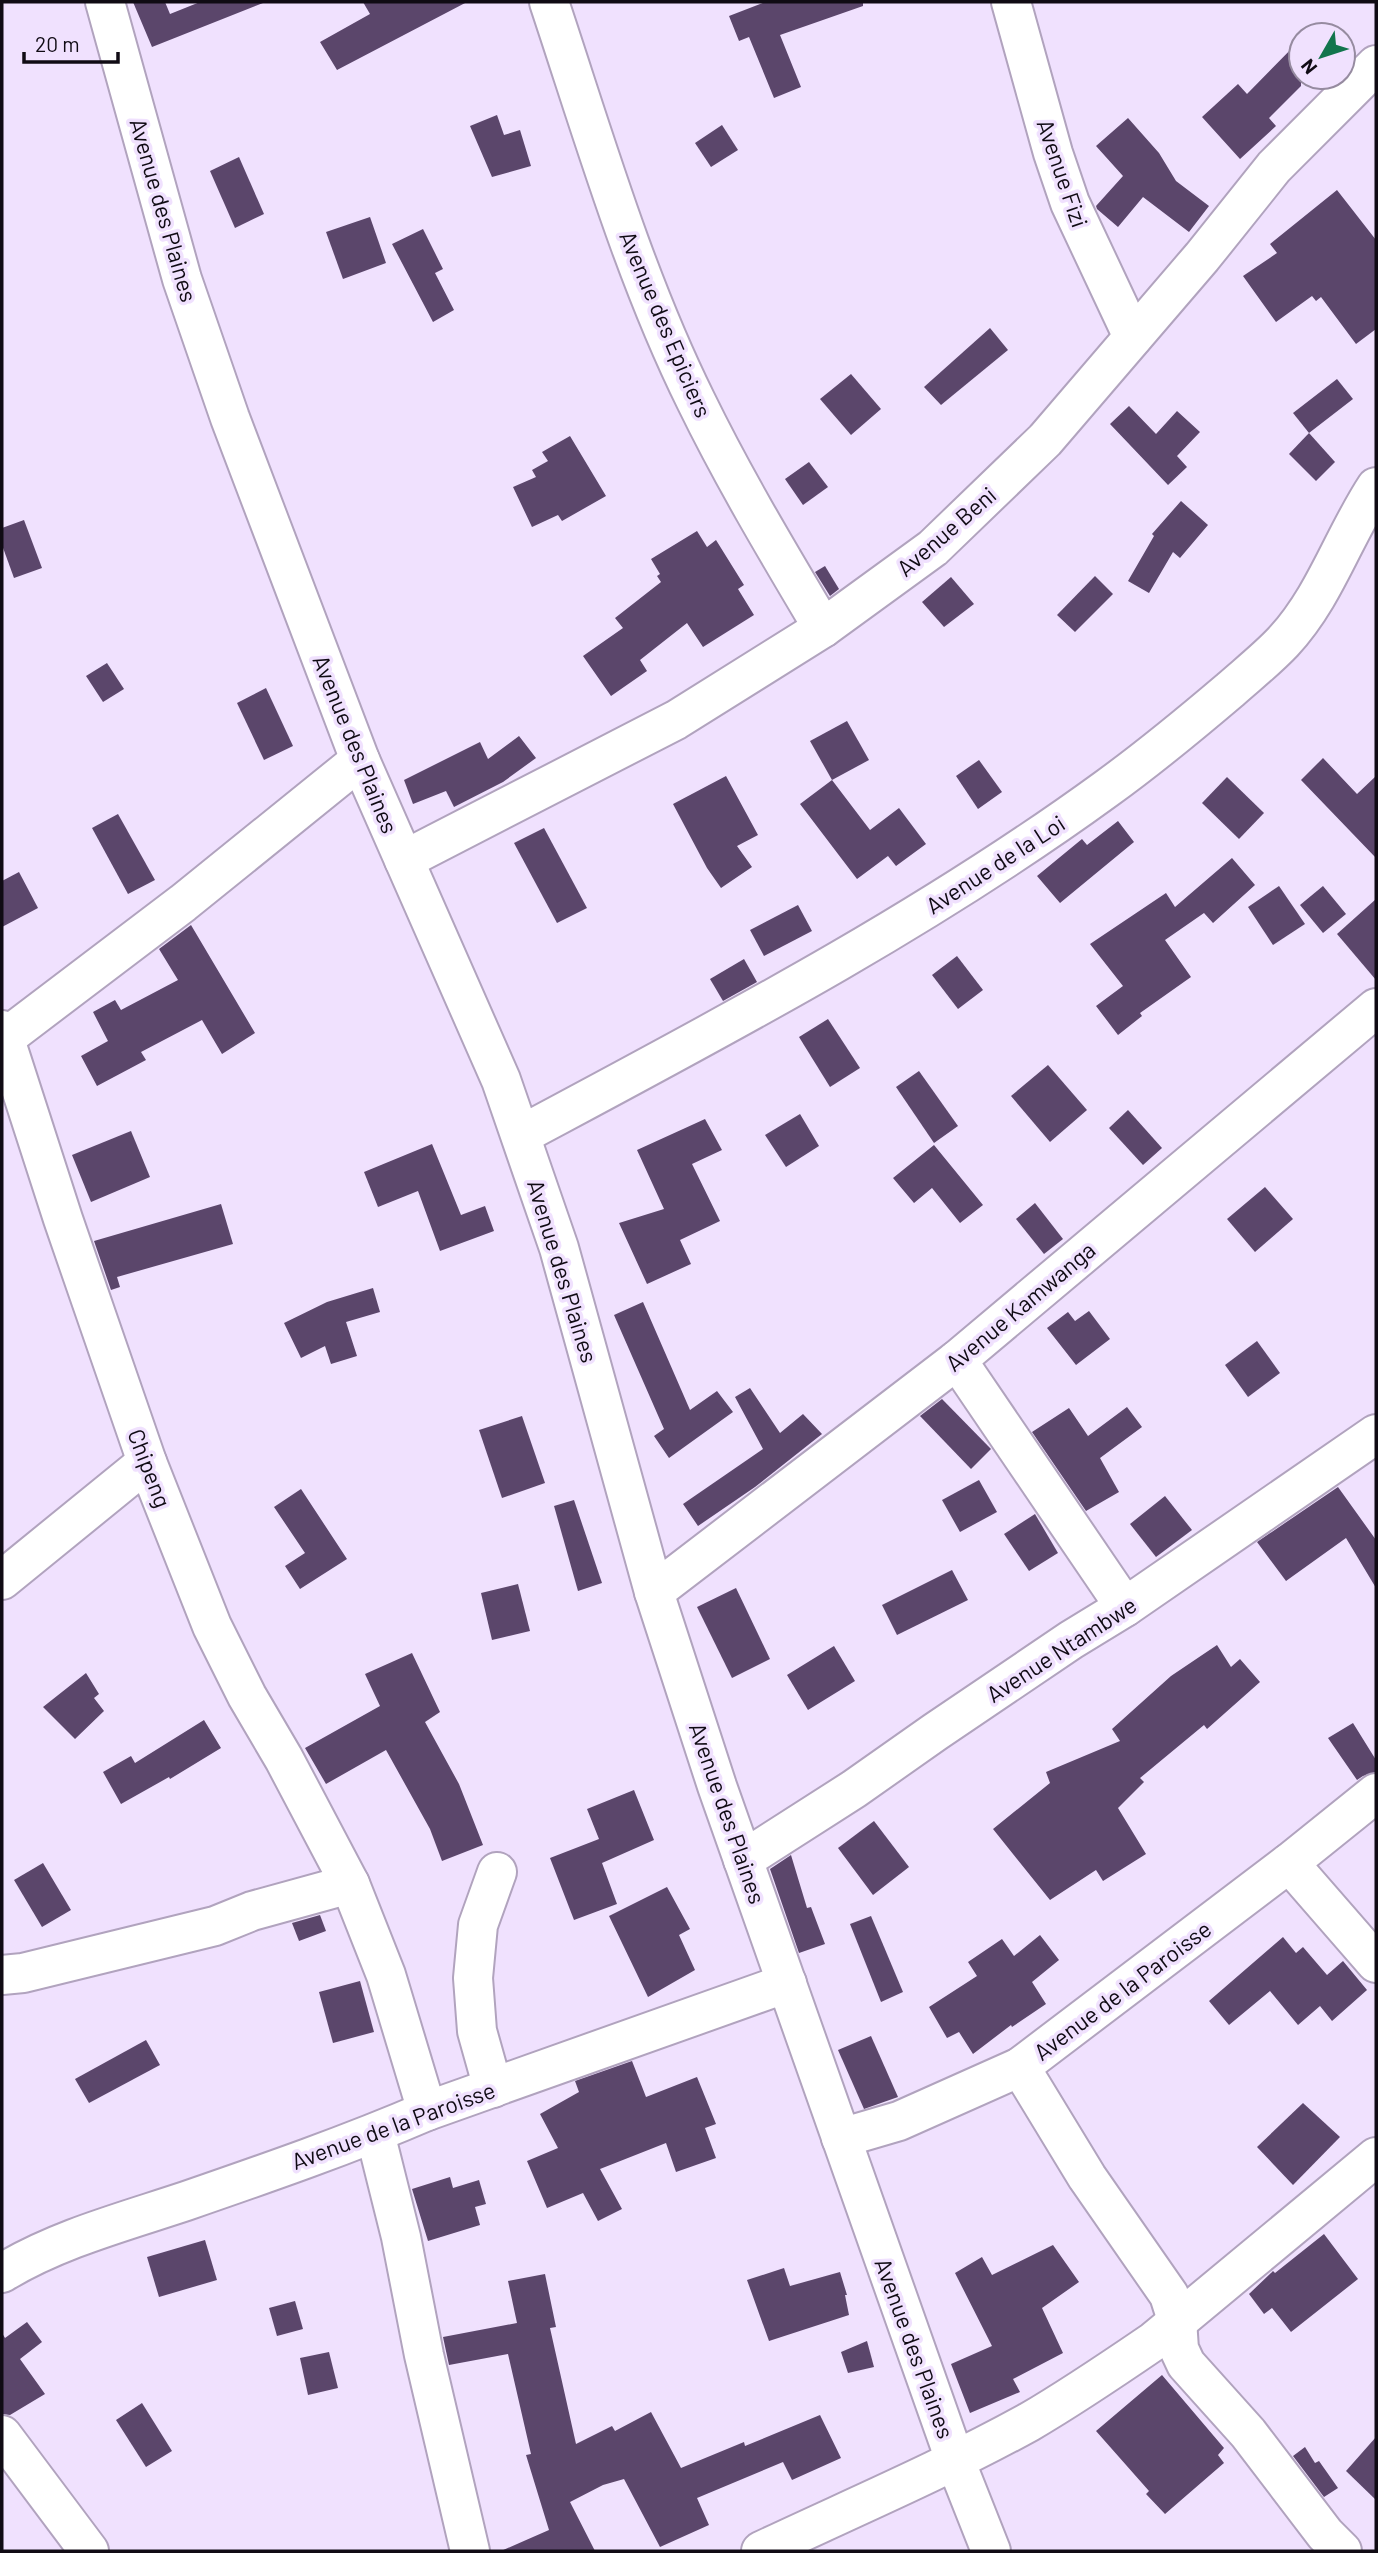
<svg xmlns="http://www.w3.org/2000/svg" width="1378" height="2553" font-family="Barlow,sans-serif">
<rect width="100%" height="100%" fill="#f0e1fe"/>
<g fill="#5b466b">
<polygon points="133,2 165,2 170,14 200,2 263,3 152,47"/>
<polygon points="363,2 467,2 337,70 320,42 370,14"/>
<polygon points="765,2 863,2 863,6 780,35 801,87 774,98 749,37 739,41 729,16"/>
<polygon points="1301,39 1301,86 1269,118 1276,126 1240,159 1202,117 1238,84 1247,94"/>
<polygon points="497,115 504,135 520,130 531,166 492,177 470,126"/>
<polygon points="1128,118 1159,153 1176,181 1209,206 1189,232 1143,197 1118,227 1097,209 1096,206 1123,176 1096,146"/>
<polygon points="722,125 738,150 711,167 695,143"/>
<polygon points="239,157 264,214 235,228 210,171"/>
<polygon points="1337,190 1376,240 1376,329 1356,344 1321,297 1316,301 1312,296 1276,322 1243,276 1277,253 1270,244"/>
<polygon points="370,217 386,263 343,279 326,232"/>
<polygon points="423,229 443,269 435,273 454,310 433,322 392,244"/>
<polygon points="990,328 1008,350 941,405 924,387"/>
<polygon points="851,374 881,409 851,435 820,399"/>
<polygon points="1337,379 1353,399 1309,433 1293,413"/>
<polygon points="1129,406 1156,434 1177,411 1200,432 1177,456 1187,467 1168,485 1110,424"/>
<polygon points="1309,433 1335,462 1316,481 1289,454"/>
<polygon points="570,436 606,496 562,521 558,515 532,527 513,487 536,477 532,470 548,461 542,452"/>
<polygon points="809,462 828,487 803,505 785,479"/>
<polygon points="1181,501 1208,525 1180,558 1173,552 1149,593 1128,581 1154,536 1152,534"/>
<polygon points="24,520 42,568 14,578 2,545 2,528"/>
<polygon points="697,531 707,547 716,540 744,585 738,589 754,615 703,647 687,623 640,660 647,671 611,696 583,656 623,628 615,618 661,582 657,576 660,574 651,559"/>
<polygon points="825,566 839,589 830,596 815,572"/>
<polygon points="1095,576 1113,594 1075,632 1057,615"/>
<polygon points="951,577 974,604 944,627 922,602"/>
<polygon points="107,663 124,689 103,702 86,676"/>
<polygon points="266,688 293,746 264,760 237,703"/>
<polygon points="847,721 869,760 832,780 810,741"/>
<polygon points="519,736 536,758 503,782 454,807 446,791 413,804 404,780 480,742 488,759"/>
<polygon points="1323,758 1357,794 1376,776 1376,858 1301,780"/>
<polygon points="979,760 1002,792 978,809 956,776"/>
<polygon points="726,776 758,835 737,846 752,867 721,888 707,868 673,804"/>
<polygon points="1227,777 1264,813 1239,839 1202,803"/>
<polygon points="832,780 870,830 899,808 926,844 896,866 888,856 857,879 800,804"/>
<polygon points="118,814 155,880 128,894 92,828"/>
<polygon points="1118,821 1134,842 1060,903 1037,876 1082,839 1087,845"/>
<polygon points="544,828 587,908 557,923 514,843"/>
<polygon points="1232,858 1255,885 1213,923 1204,913 1165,940 1191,977 1140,1013 1142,1016 1118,1035 1096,1006 1123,986 1090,944 1166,893 1175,907"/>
<polygon points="19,872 38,908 2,927 2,881"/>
<polygon points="1279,886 1305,924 1273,945 1248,907"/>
<polygon points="1323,886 1346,914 1323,933 1300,905"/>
<polygon points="1376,899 1376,980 1337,934"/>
<polygon points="798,905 812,931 764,956 750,930"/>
<polygon points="191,925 255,1033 222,1054 202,1020 141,1052 146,1060 97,1086 81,1056 108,1041 93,1012 115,1000 121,1010 178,980 159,949"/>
<polygon points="957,956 983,990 958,1009 932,975"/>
<polygon points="744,959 757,982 723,1001 710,979"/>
<polygon points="828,1019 860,1068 830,1087 799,1037"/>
<polygon points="1048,1065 1087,1110 1050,1142 1011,1096"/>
<polygon points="919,1071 958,1126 934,1143 896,1087"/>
<polygon points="1128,1110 1162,1148 1143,1165 1109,1128"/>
<polygon points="800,1114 819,1146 786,1167 765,1135"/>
<polygon points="705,1119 722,1150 692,1164 720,1221 680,1240 691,1264 647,1284 619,1223 664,1209 637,1150"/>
<polygon points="131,1131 150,1177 91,1202 72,1155"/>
<polygon points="432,1144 461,1215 485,1206 494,1231 440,1251 418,1191 378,1207 364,1172"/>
<polygon points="934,1145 983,1205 960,1223 932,1188 914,1203 893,1178"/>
<polygon points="1265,1187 1293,1219 1255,1252 1227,1219"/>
<polygon points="1035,1203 1063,1239 1044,1254 1016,1219"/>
<polygon points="221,1204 233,1244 117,1277 120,1287 111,1290 94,1241"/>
<polygon points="373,1288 380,1312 346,1322 357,1356 331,1364 325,1346 301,1358 284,1323 327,1302"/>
<polygon points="643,1302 690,1410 717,1391 733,1412 669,1458 654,1436 664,1429 614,1315"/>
<polygon points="1089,1311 1110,1339 1076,1365 1047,1328 1068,1312 1075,1321"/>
<polygon points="1257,1341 1280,1373 1248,1397 1225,1365"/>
<polygon points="750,1388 780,1433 803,1414 822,1434 755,1487 698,1526 683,1504 763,1449 735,1397"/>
<polygon points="942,1399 991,1449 971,1469 920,1416"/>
<polygon points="1127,1407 1142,1427 1100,1458 1119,1492 1086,1511 1032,1432 1069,1408 1088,1436"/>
<polygon points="522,1416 545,1483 502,1498 479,1430"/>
<polygon points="979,1480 997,1512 960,1532 942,1500"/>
<polygon points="1338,1487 1376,1540 1376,1588 1346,1538 1286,1581 1257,1542"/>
<polygon points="301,1489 347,1559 300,1589 285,1566 305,1553 274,1507"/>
<polygon points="1165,1496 1192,1530 1156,1557 1130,1524"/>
<polygon points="574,1500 602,1583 578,1591 554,1506"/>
<polygon points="1035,1514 1058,1553 1029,1571 1004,1534"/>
<polygon points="952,1570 968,1600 897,1635 882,1605"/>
<polygon points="518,1584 530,1631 492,1640 481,1593"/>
<polygon points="736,1588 770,1659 732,1678 697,1607"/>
<polygon points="1217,1645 1231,1667 1240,1659 1260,1682 1207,1729 1204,1725 1140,1778 1144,1782 1118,1808 1146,1854 1103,1881 1096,1870 1050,1900 993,1829 1050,1783 1046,1772 1120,1741 1112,1729 1171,1676"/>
<polygon points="834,1646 855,1681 808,1710 787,1675"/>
<polygon points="412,1653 440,1712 425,1722 459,1784 483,1845 442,1861 430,1829 386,1750 326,1784 305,1748 380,1706 365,1674"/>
<polygon points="86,1673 99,1694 94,1698 104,1711 75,1739 43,1707"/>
<polygon points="204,1720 221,1748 170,1779 169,1777 121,1804 103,1772 131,1756 135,1763"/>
<polygon points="1353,1723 1376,1760 1376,1772 1363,1776 1357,1780 1328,1738"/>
<polygon points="634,1790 654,1840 602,1863 617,1904 574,1920 550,1858 599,1839 587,1809"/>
<polygon points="874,1821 909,1867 873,1895 838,1848"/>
<polygon points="791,1855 807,1908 811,1907 825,1944 799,1953 770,1869"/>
<polygon points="43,1863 71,1910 42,1927 14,1880"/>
<polygon points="667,1887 690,1929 679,1935 695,1970 648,1997 609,1916"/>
<polygon points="320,1915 326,1931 299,1941 292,1923"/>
<polygon points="871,1916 903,1992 881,2002 850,1924"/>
<polygon points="1040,1935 1059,1960 1032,1982 1046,2004 1012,2027 1011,2025 973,2054 959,2032 947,2038 929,2007 977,1976 968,1962 1002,1939 1014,1956"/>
<polygon points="1283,1937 1296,1953 1303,1947 1327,1975 1343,1961 1367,1990 1332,2021 1320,2006 1298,2025 1270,1991 1229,2025 1209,2001"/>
<polygon points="360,1981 374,2032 333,2043 319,1992"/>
<polygon points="871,2036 898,2097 864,2109 838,2050"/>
<polygon points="146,2040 160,2065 89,2103 75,2079"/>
<polygon points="632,2061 646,2097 697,2077 716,2124 705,2128 716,2158 676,2172 666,2143 600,2169 622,2209 598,2221 583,2193 547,2208 527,2161 558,2148 540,2114 579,2092 575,2081"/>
<polygon points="1303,2103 1340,2137 1293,2185 1257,2147"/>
<polygon points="450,2177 453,2188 479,2180 486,2204 475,2207 480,2225 428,2241 412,2189"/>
<polygon points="1324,2234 1358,2279 1291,2332 1272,2308 1264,2314 1249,2294 1273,2271 1275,2273"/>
<polygon points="205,2240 217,2280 159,2297 147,2257"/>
<polygon points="1053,2245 1079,2282 1042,2308 1063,2353 1013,2379 1020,2392 970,2413 951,2364 992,2346 955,2273 982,2257 992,2275"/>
<polygon points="784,2268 790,2286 840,2272 847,2295 845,2295 849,2315 769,2341 747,2280"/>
<polygon points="545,2274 556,2327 550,2328 576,2444 612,2426 615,2431 651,2412 681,2468 744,2442 745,2446 820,2415 841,2458 792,2480 783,2462 697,2498 709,2525 660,2547 624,2479 603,2485 570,2502 595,2551 501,2551 549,2530 526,2455 531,2454 508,2354 449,2365 443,2337 517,2323 508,2281"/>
<polygon points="295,2301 303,2329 277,2336 269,2308"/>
<polygon points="27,2322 42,2342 20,2359 45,2394 10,2415 2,2414 2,2333 5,2338"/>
<polygon points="867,2341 874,2367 848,2373 841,2352"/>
<polygon points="329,2352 338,2388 308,2395 300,2358"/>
<polygon points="1162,2375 1224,2448 1218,2455 1224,2463 1165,2514 1146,2494 1149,2491 1096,2431"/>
<polygon points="142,2403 172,2451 146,2467 116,2420"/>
<polygon points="1376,2437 1376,2500 1346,2471"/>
<polygon points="1305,2447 1315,2463 1319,2461 1338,2488 1324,2497 1293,2456"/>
</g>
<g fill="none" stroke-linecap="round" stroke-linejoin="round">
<defs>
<g id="minor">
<path d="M 549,2 C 593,134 634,276 696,401 C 734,479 779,554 823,628"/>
<polyline points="1011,2 1053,153 1070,203 1133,337"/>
<polyline points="404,860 676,720 823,628 933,548 1045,440 1202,257 1274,167 1376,65"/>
<polyline points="2,1030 63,1219 147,1462 212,1626 247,1696 284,1759 350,1884 386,1975 427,2111"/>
<polyline points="5,1038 183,903 360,760"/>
<path d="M 521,1135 C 721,1028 922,923 1106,789 C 1149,758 1190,724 1230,690 C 1248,674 1267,659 1283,642 C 1325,597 1343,537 1376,487"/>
<polyline points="957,1360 1125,1607"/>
<polyline points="2,1580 147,1462"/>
<polyline points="654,1592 957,1360 1376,1008"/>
<polyline points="743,1860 854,1789 935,1732 1071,1640 1125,1607 1376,1434"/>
<polyline points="1289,1863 1376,1963"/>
<polyline points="2,1975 23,1973 215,1926 252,1911 350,1884"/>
<polyline points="1020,2067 1087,2177 1169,2295 1177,2320 1179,2349 1186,2364 1248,2433 1325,2534 1342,2551"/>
<polyline points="493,2088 477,2031 473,1978 478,1925 497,1872"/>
<polyline points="375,2133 401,2237 424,2355 470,2551"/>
<polyline points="841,2138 899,2121 1020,2067 1289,1863 1376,1793"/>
<path d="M 2,2273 C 58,2239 123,2222 186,2201 C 267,2173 348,2145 427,2111 L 787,1983"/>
<polyline points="2,2435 89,2551"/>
<path d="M 761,2551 C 850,2509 942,2470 1029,2422 C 1072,2397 1113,2369 1154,2341 L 1376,2157"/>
</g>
<polyline id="tertiary" points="105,2 182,279 230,418 360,760 501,1080 559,1248 654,1592 717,1786 955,2460 991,2551"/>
</defs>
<use href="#minor" stroke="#b1a3be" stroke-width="42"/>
<use href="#tertiary" stroke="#b1a3be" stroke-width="42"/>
<use href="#minor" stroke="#fff" stroke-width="38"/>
<use href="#tertiary" stroke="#fff" stroke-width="38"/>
</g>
<g text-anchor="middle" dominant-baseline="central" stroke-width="7" stroke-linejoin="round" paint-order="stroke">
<g font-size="23" fill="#100b14" stroke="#f0e1fe">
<text transform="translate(1063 173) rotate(71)">Avenue Fizi</text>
<text transform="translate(164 210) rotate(74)">Avenue des Plaines</text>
<text transform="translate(666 324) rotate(67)">Avenue des Epiciers</text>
<text transform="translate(946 531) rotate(-41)">Avenue Beni</text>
<text transform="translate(356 744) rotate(68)">Avenue des Plaines</text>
<text transform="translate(995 864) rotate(-33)">Avenue de la Loi</text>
<text transform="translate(563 1271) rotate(73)">Avenue des Plaines</text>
<text transform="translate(1020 1306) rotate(-40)">Avenue Kamwanga</text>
<text transform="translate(150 1468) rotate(69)">Chipeng</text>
<text transform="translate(1061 1649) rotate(-33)">Avenue Ntambwe</text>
<text transform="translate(728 1813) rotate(71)">Avenue des Plaines</text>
<text transform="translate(1122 1990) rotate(-37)">Avenue de la Paroisse</text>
<text transform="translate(393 2125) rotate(-20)">Avenue de la Paroisse</text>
<text transform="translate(915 2348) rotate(70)">Avenue des Plaines</text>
</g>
</g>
<rect width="1378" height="2553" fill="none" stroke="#100b14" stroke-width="7"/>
<g transform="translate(1322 56) rotate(231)"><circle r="33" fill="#f0e1fe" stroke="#968ba0" stroke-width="2"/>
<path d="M0-5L12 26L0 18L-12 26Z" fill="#12754d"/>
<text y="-10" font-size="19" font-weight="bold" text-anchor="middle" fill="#100b14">N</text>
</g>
<path d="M24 52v10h94v-10" fill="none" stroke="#100b14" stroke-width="3.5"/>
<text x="35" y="52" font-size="21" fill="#100b14" stroke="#f0e1fe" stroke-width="5" paint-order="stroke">20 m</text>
</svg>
